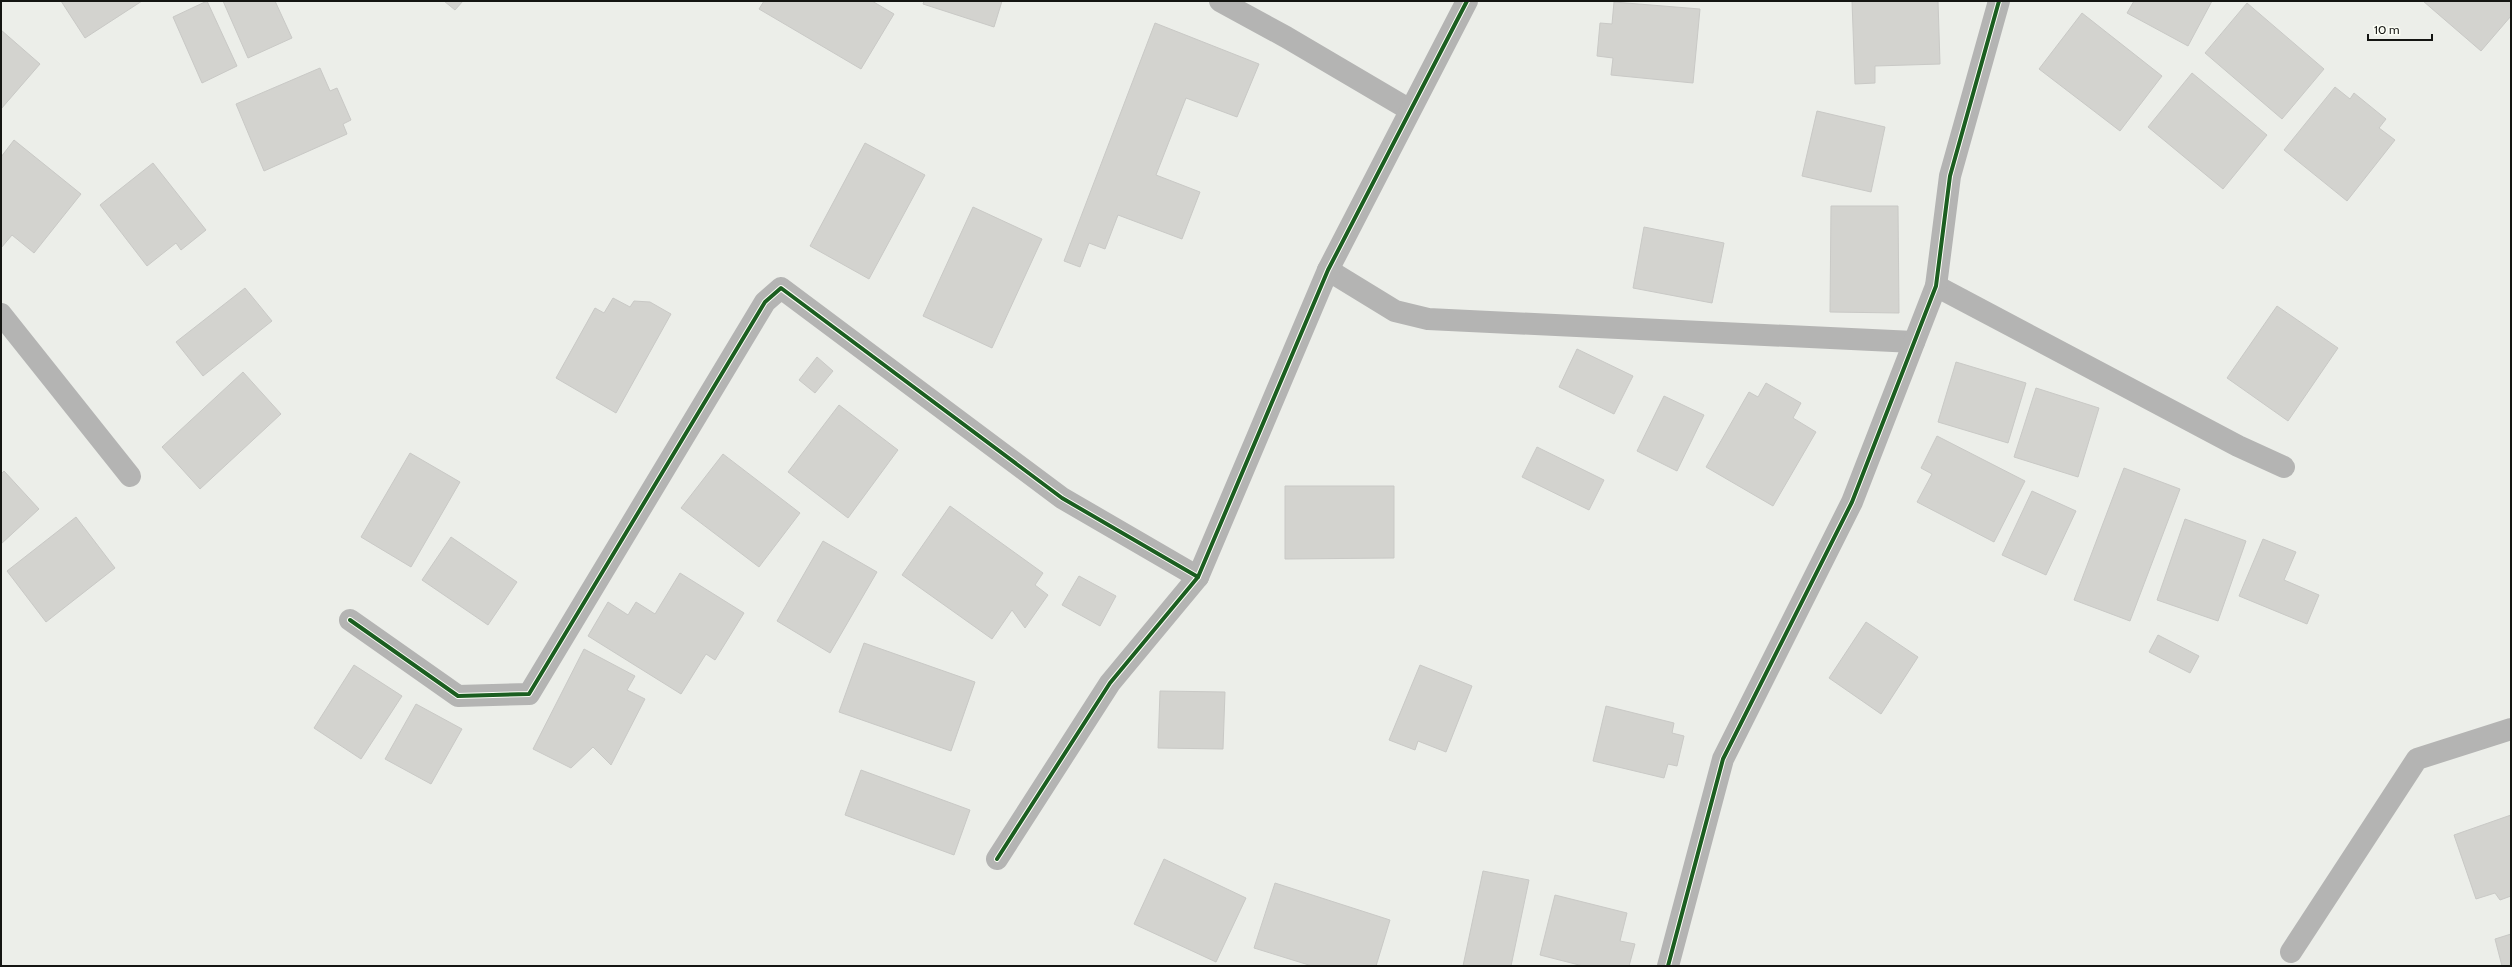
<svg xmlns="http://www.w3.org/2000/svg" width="2512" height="967" font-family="Cabin,sans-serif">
<rect width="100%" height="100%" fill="#eceee9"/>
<g fill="#d3d3cf" stroke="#c9c9c6">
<polygon points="61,1 142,1 85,38"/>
<polygon points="207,1 237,66 202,83 173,17"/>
<polygon points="223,1 275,1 292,38 248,58"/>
<polygon points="444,1 463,1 455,10"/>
<polygon points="764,1 872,1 894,14 861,69 759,9"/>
<polygon points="924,1 1002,1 994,27 923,4"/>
<polygon points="1852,1 1938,1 1940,64 1875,66 1875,83 1855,84"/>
<polygon points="2134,1 2212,1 2188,46 2127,13"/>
<polygon points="2423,1 2511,1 2511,16 2481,51"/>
<polygon points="1614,2 1700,9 1693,83 1611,75 1613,58 1597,56 1600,23 1612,24"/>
<polygon points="2247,3 2324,69 2282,119 2205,53"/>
<polygon points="2082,13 2162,76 2120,131 2039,69"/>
<polygon points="1155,23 1259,64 1237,117 1186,98 1156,175 1200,192 1182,239 1118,215 1105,249 1089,243 1080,267 1064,261"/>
<polygon points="1,30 40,64 1,109"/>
<polygon points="320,68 330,91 337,88 351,120 343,124 347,134 264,171 236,104"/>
<polygon points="2192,73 2267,135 2223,189 2148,127"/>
<polygon points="2335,87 2350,99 2354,93 2386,119 2379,128 2395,140 2347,201 2284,150"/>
<polygon points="1817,111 1885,127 1871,192 1802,176"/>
<polygon points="14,140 81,194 34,253 12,235 1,248 1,157"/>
<polygon points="865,143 925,175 869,279 810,246"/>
<polygon points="153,163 206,230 181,250 176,243 147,266 100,205"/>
<polygon points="1831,206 1898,206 1899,313 1830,312"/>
<polygon points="973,207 1042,239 992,348 923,316"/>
<polygon points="1644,227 1724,243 1712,303 1633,288"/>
<polygon points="245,288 272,321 203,376 176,342"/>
<polygon points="613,298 630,307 634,301 650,302 671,314 616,413 556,378 595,308 604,313"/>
<polygon points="2277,306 2338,348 2288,421 2227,378"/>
<polygon points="1577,349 1633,376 1614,414 1559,387"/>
<polygon points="817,357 833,371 815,393 799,380"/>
<polygon points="1956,362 2026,383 2008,443 1938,422"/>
<polygon points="243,372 281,414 200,489 162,447"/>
<polygon points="1766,383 1801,403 1793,418 1816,432 1773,506 1706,467 1749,392 1758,397"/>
<polygon points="2036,388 2099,408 2078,477 2014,457"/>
<polygon points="1664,396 1704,415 1677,471 1637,451"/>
<polygon points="839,405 898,450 848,518 788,472"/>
<polygon points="1937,436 2025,481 1994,542 1917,502 1932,474 1921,468"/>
<polygon points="1537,447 1604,480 1589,510 1522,477"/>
<polygon points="410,453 460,482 411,567 361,537"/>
<polygon points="723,454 800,513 759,567 681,508"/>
<polygon points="2124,468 2180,489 2130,621 2074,600"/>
<polygon points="4,471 39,509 1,544 1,474"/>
<polygon points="1285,486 1394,486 1394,558 1285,559"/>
<polygon points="2032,491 2076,511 2046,575 2002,555"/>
<polygon points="950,506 1043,573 1035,585 1048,595 1025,628 1012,610 992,639 902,575"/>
<polygon points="76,517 115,568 46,622 7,571"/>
<polygon points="2185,519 2246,541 2218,621 2157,600"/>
<polygon points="451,537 517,582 488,625 422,580"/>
<polygon points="2263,539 2296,552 2284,580 2319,595 2307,624 2239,596"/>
<polygon points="823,541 877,572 830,653 777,621"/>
<polygon points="680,573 744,613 715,660 706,654 681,694 588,636 608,602 628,615 636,602 655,614"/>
<polygon points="1079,576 1116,596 1100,626 1062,605"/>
<polygon points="1866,622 1918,657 1881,714 1829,678"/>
<polygon points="2158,635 2199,656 2190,673 2149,652"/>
<polygon points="864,643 975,682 951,751 839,712"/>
<polygon points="584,649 635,676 627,690 645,699 611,765 593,747 571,768 533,749"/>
<polygon points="354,665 402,696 361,759 314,728"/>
<polygon points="1420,665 1472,686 1446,752 1418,741 1415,750 1389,740"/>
<polygon points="1160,691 1225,692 1223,749 1158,748"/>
<polygon points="416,704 462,729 431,784 385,759"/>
<polygon points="1606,706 1674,723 1672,733 1684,736 1677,766 1668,764 1664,778 1593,761"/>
<polygon points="861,770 970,810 954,855 845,815"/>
<polygon points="2511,815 2511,896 2500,900 2495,893 2476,899 2454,835"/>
<polygon points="1164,859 1246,898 1216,962 1134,924"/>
<polygon points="1483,871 1529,880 1511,966 1463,966"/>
<polygon points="1275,883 1390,920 1376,966 1312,966 1254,948"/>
<polygon points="1555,895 1627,913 1620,941 1635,944 1629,966 1583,966 1540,955"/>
<polygon points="2511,934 2511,966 2502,966 2495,939"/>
</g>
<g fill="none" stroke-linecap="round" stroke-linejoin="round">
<g stroke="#b4b4b3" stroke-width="22">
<polyline points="1220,1 1286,37 1410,110"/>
<polyline points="1328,270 1395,311 1428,319 1914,342"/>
<polyline points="1936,286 2238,446 2284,467"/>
<polyline points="1,314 130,476"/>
<polyline points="350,620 458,696 529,694 765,302 781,288 1062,498 1198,577"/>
<polyline points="997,859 1110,683 1198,577 1328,270 1467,1"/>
<polyline points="2291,952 2417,759 2511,729"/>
<polyline points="1668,966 1723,759 1852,502 1936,286 1950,176 1999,1"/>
</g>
<defs>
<g id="cycleway">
<polyline points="350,620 458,696 529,694 765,302 781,288 1062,498 1198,577"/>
<polyline points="997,859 1110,683 1198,577 1328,270 1467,1"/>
<polyline points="1668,966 1723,759 1852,502 1936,286 1950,176 1999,1"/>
</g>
</defs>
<use href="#cycleway" stroke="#fbfdf5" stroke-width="6"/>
<use href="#cycleway" stroke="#1b5e20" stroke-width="4"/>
</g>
<rect width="2512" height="967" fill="none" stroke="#141512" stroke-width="4"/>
<path d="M2368 34v6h64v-6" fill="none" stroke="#141512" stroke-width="2"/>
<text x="2374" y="34" font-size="12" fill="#141512" stroke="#fbfdf5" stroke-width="3" paint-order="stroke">10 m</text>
</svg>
